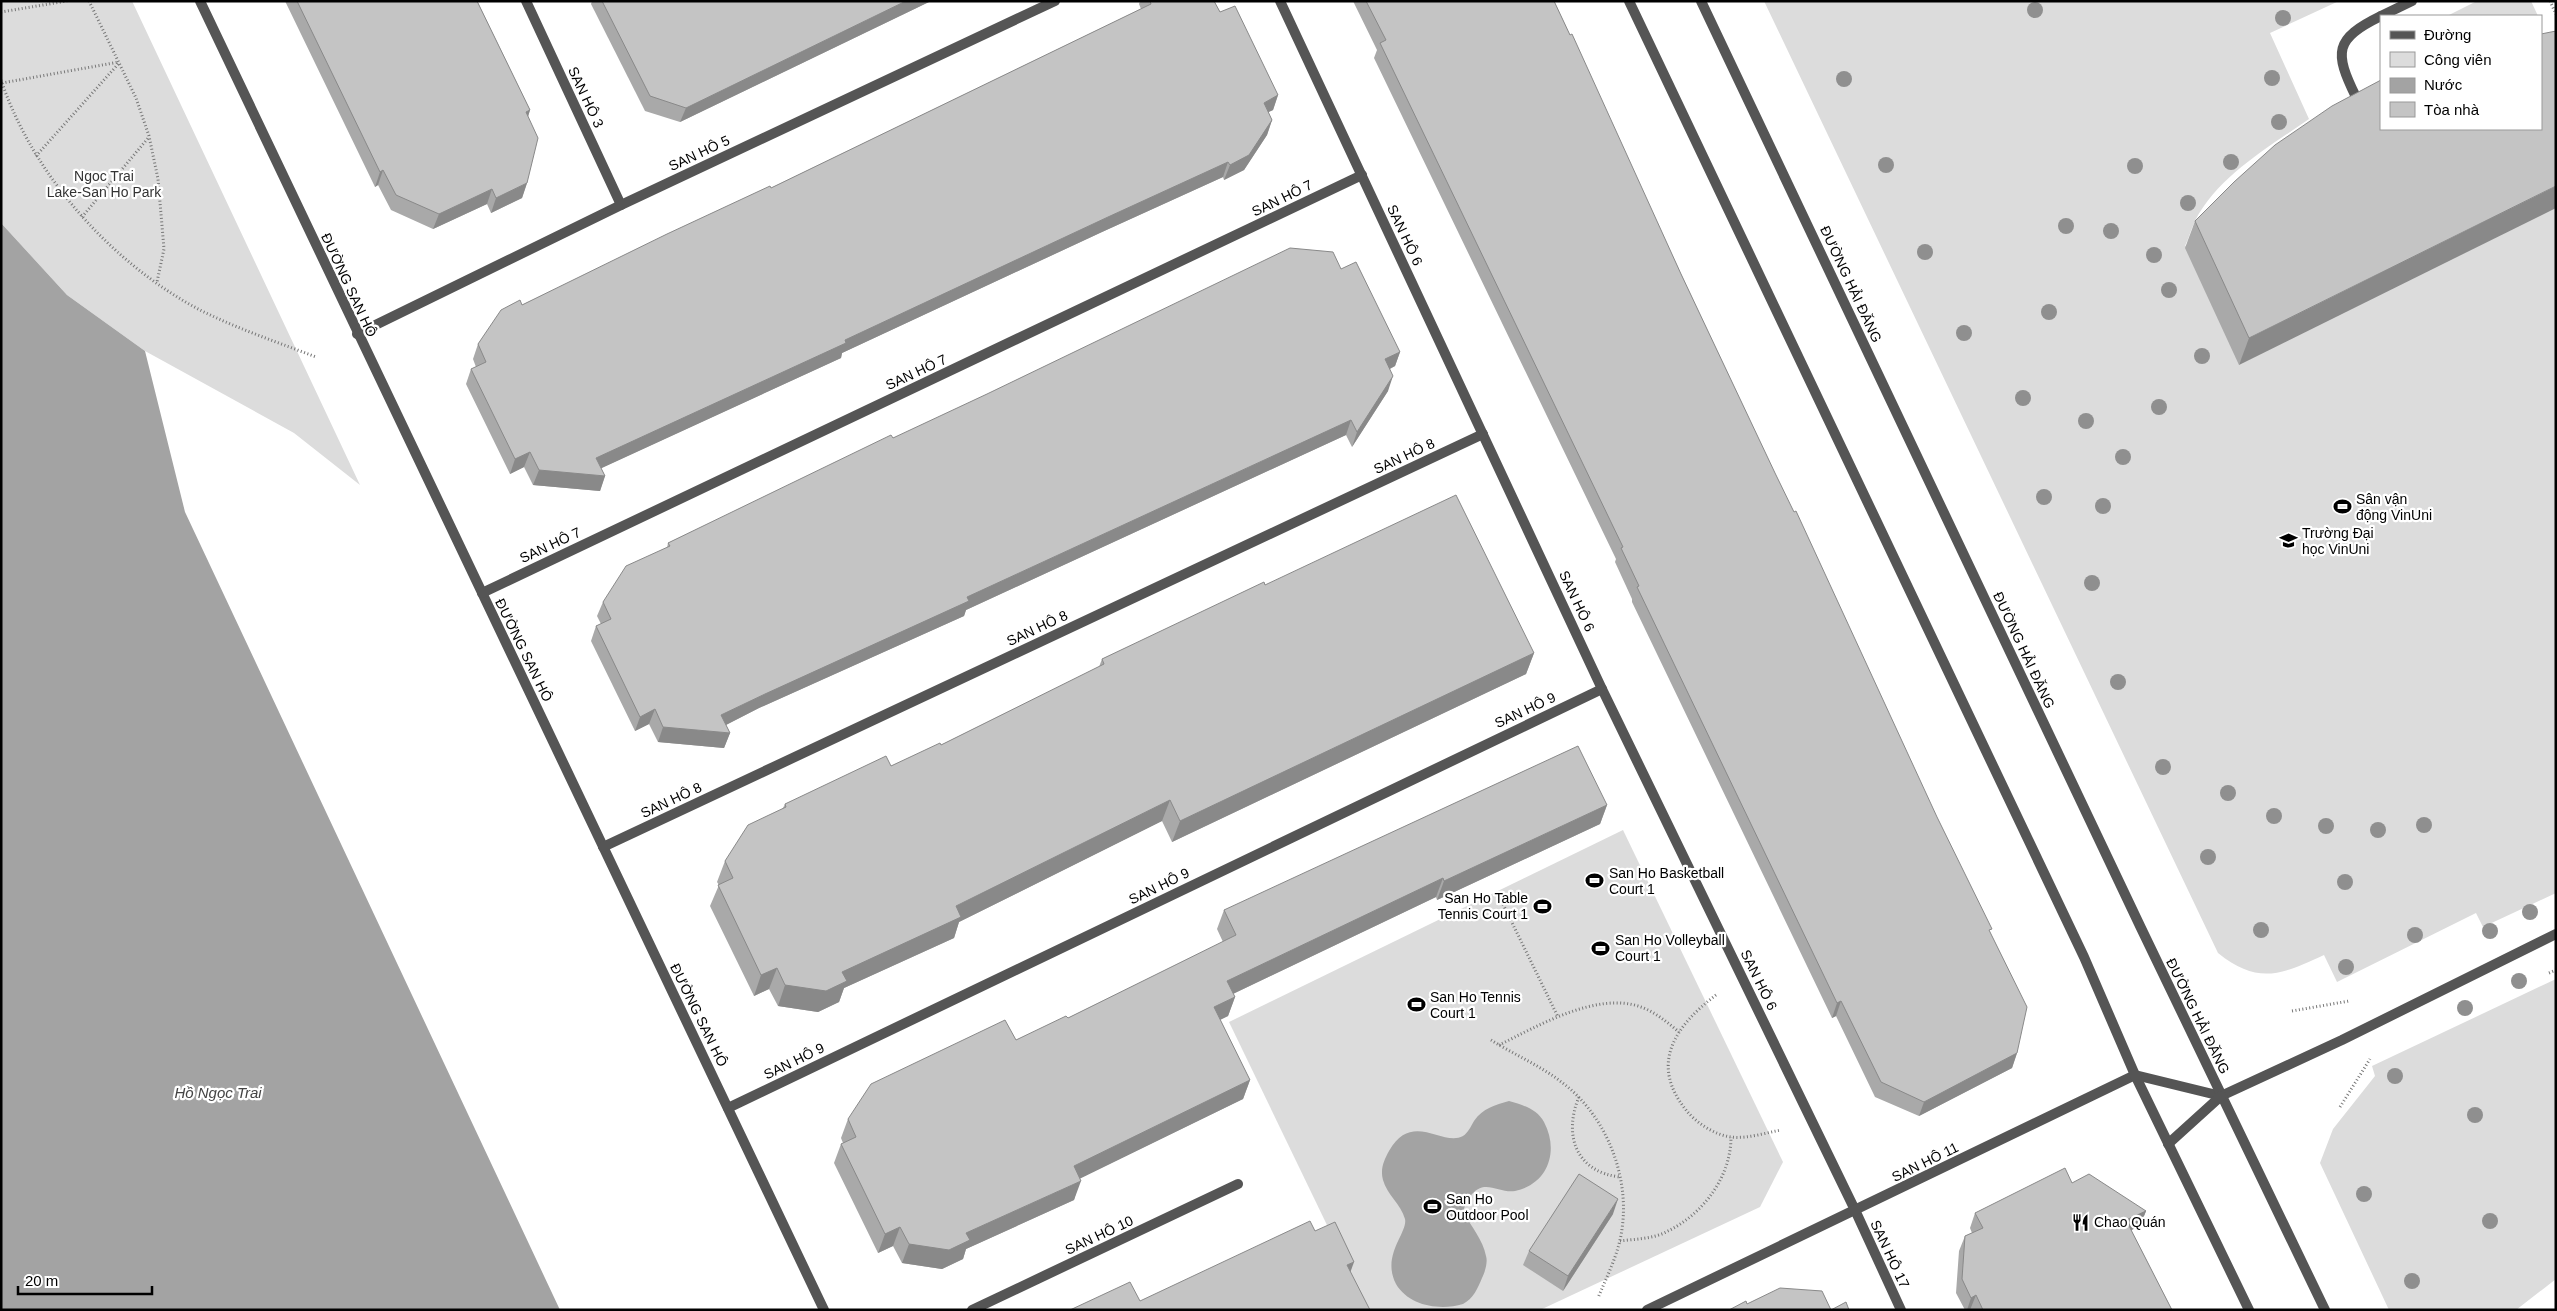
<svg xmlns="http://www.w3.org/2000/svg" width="2557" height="1311" font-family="Arial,sans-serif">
<rect width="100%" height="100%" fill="#fff"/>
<g fill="#dcdcdc">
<polygon points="1,1 132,1 360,485 294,433 145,351 67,295 1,223"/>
<path d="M 1764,1 L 2339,1 L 2270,33 L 2309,119 C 2269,147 2218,176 2195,221 C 2191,229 2189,238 2185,246 L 2381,129 L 2541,129 L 2556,56 L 2556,893 L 2483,927 L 2476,913 L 2337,982 L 2324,955 C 2281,975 2258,985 2218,953 Z"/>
<polygon points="2477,1 2531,1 2538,16 2447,16"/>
<polygon points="1623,830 1783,1162 1760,1207 1540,1310 1368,1310 1229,1022"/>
<polygon points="2556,979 2556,1279 2516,1310 2389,1310 2320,1163 2333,1129 2375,1076 2372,1066"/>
</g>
<g fill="#a3a3a3">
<polygon points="1,223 67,295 145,351 185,512 560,1310 1,1310"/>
<path d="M 1509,1101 C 1523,1105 1537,1109 1544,1122 C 1559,1150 1549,1184 1515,1191 C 1505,1193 1494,1186 1484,1187 C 1472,1189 1466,1202 1463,1212 C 1471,1226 1483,1240 1486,1256 C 1488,1262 1485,1272 1482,1278 C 1478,1288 1473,1299 1463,1304 C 1440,1311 1409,1306 1396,1284 C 1381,1255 1408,1233 1405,1219 C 1401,1204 1387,1195 1383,1180 C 1380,1169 1384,1160 1389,1151 C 1412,1110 1442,1147 1463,1136 C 1468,1133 1471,1126 1474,1121 C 1483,1108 1495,1105 1509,1101 Z"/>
</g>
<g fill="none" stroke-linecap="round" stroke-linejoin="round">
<g stroke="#777" stroke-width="3" stroke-dasharray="1 2.5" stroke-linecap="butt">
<polyline points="89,1 136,98 149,136 158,179 164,249 157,282"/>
<polyline points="2550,1 2556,14"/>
<polyline points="1,12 67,1"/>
<path d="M 1,80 C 33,175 111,263 200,310 C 238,329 277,342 316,357"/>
<polyline points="2,83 119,62"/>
<polyline points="36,156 120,62"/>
<polyline points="82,217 149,137"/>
<polyline points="1500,898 1558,1017"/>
<polyline points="2549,973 2556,970"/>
<path d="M 1716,995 C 1675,1026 1649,1064 1686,1110 C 1696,1123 1715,1135 1731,1137 C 1747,1139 1765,1133 1781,1130"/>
<polyline points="2292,1011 2349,1001"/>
<path d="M 1491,1040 C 1513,1054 1539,1065 1560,1081 C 1605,1113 1630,1175 1622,1229 C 1619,1253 1607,1276 1598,1298"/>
<path d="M 1499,1045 C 1538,1026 1597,991 1641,1007 C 1655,1012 1667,1022 1679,1032"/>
<path d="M 1579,1097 C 1563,1135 1576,1172 1620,1177"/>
<polyline points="2340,1107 2370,1059"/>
<path d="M 1620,1241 C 1635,1239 1654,1239 1668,1231 C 1703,1214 1731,1177 1731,1137"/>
</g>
<g stroke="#555" stroke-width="10">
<polyline points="2381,16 2412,1"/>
<path d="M 2356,97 C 2334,52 2334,39 2381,16"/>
<polyline points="2221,1096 2342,1040 2556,934"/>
</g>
<g stroke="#555" stroke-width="10">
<polyline points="200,1 824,1310"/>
<polyline points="526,1 621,205"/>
<polyline points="1280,1 1602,689 1855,1210 1901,1310"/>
<polyline points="357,334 621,205 1055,1"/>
<polyline points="482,593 1362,175"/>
<polyline points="603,847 1483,434"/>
<polyline points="728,1108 1602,689"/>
<polyline points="972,1310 1238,1184"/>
<polyline points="1647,1310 2135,1075 2221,1096"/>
</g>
<g stroke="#555" stroke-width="10">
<polyline points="1629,1 2084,957 2135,1075 2249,1310"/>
<polyline points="1701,1 2141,928 2325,1310"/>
<polyline points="2168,1144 2221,1096"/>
</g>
</g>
<g fill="#8f8f8f">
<circle cx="2035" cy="10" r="8"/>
<circle cx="2283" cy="18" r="8"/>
<circle cx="2272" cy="78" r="8"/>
<circle cx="1844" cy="79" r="8"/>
<circle cx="2279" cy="122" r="8"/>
<circle cx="2231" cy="162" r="8"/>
<circle cx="1886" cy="165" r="8"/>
<circle cx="2135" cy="166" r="8"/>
<circle cx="2188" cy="203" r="8"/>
<circle cx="2066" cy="226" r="8"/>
<circle cx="2111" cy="231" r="8"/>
<circle cx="1925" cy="252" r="8"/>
<circle cx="2154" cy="255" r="8"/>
<circle cx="2169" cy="290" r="8"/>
<circle cx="2049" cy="312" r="8"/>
<circle cx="1964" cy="333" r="8"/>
<circle cx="2202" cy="356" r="8"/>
<circle cx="2023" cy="398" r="8"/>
<circle cx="2159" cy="407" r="8"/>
<circle cx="2086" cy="421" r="8"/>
<circle cx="2123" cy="457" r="8"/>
<circle cx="2044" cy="497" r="8"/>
<circle cx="2103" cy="506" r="8"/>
<circle cx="2092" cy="583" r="8"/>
<circle cx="2118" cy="682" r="8"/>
<circle cx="2163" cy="767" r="8"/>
<circle cx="2228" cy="793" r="8"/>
<circle cx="2274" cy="816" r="8"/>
<circle cx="2424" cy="825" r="8"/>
<circle cx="2326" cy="826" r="8"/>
<circle cx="2378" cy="830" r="8"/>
<circle cx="2208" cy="857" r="8"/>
<circle cx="2345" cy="882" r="8"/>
<circle cx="2530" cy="912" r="8"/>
<circle cx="2261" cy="930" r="8"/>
<circle cx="2490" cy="931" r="8"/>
<circle cx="2415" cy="935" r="8"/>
<circle cx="2346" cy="967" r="8"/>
<circle cx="2519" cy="981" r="8"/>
<circle cx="2465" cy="1008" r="8"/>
<circle cx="2395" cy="1076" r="8"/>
<circle cx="2475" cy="1115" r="8"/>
<circle cx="2364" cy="1194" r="8"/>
<circle cx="2490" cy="1221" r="8"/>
<circle cx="2412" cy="1281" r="8"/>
</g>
<g fill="#a9a9a9">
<polygon points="285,1 477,1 530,110 528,117 527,183 522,198 491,213 487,204 433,229 391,210 378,185 375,187"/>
<polygon points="592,1 931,1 680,122 645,111 591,4"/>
<polygon points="1140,1 1214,1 1220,12 1278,95 1273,110 1268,112 1272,120 1267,135 1244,170 1224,180 1223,177 1102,232 842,353 841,358 601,468 605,476 600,491 533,485 524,467 510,474 466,384 471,369 476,367 473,359 478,344 522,305 771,188 1141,9 1139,4"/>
<polygon points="1353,1 1554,1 1681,274 1990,933 2017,1053 2012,1068 1919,1116 1875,1097 1836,1016 1832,1018 1632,602 1632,599 1615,562 1616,559 1374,58 1377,50"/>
<polygon points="2381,80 2239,365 2185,248 2195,221"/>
<polygon points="1341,269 1400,352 1395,366 1390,369 1388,391 1352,447 1346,435 966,610 964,616 759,708 726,725 730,733 724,748 658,742 649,724 635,731 591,641 596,626 601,624 597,616 603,602 667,548 668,543 893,438"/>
<polygon points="1265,585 1534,653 1526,674 1172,842 1162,821 959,922 954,938 844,988 839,1002 818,1012 778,1006 769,989 754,996 710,906 719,885 717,882 725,861 783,808 785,804 891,766 941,745 1099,667 1102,659"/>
<polygon points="1607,805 1600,824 1437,900 1436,897 1233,994 1235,997 1228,1016 1220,1020 1250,1080 1243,1099 1080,1178 1074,1200 966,1249 963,1259 942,1269 902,1263 893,1246 878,1253 834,1163 841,1144 843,1143 841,1138 848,1119 1016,1040 1068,1018 1223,942 1217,929 1224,910"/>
<polygon points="2072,1183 2146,1211 2140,1226 2131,1230 2172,1310 1965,1310 1956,1293 1959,1251 1965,1236 1972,1233 1970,1228 1975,1213"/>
<polygon points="1613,1214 1563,1291 1523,1265 1529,1251"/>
</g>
<g fill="#898989">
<polygon points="906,1 931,1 680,122 686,108"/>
<polygon points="1278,95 1273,110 1258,117 1264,103"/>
<polygon points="530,110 525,125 526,112"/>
<polygon points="1272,120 1267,135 1244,170 1224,180 1230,165"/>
<polygon points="1228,162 1223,177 1102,232 842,353 841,358 591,473 596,458 845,340 1108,217"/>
<polygon points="383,170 378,185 375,187 380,172"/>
<polygon points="527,183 522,198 491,213 496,198"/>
<polygon points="2556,186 2556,208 2239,365 2249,338"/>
<polygon points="492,189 487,204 433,229 439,214"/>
<polygon points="1400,352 1395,366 1379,374 1385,359"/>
<polygon points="1393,376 1388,391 1352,447 1357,432"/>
<polygon points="1351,420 1346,435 966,610 964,616 759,708 716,730 721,715 765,694 967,597"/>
<polygon points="530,452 524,467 510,474 515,459"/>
<polygon points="539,470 605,476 600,491 533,485"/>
<polygon points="1534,653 1526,674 1172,842 1180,821"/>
<polygon points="655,709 649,724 635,731 640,717"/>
<polygon points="663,727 730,733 724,748 658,742"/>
<polygon points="1170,800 1162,821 959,922 954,938 844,988 839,1002 818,1012 778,1006 785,985 842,972 956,906"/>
<polygon points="1607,805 1600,824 1437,900 1444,881"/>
<polygon points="1443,878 1436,897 1220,1000 1227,981"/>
<polygon points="777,968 769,989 754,996 761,975"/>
<polygon points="1235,997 1228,1016 1207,1026 1214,1007"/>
<polygon points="1841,1001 1836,1016 1832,1018 1837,1003"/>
<polygon points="2017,1053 2012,1068 1919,1116 1924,1102"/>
<polygon points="1250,1080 1243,1099 1067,1185 1074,1166"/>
<polygon points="1081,1181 1074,1200 966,1249 963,1259 942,1269 902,1263 909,1244 966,1233"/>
<polygon points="1618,1199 1613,1214 1563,1291 1568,1276"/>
<polygon points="2146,1211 2140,1226 2121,1235 2126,1220"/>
<polygon points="900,1227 893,1246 878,1253 885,1234"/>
<polygon points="1354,1262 1349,1276 1347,1265"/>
<polygon points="1976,1295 1970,1310 1967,1310 1971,1298"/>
</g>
<g fill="#c4c4c4" stroke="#898989">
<polygon points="297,1 477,1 530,110 526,112 538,138 527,183 496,198 492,189 439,214 396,195 383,170 380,172"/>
<polygon points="602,1 906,1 686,108 650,96"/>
<polygon points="1150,1 1214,1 1220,12 1235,6 1278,95 1264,103 1272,120 1249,155 1230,165 1228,162 1108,217 845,340 846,343 596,458 605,476 539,470 530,452 515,459 471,369 486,362 478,344 501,310 520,300 522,305 667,234 770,186 771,188 1151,4"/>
<polygon points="1366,1 1554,1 1570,35 1572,34 1681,274 1775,473 1794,512 1796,511 1937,817 1992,929 1989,930 2027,1007 2017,1053 1924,1102 1881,1082 1841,1001 1837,1003 1637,587 1639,586 1621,548 1623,547 1380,43 1386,40"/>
<polygon points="2556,31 2556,186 2249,338 2195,221 2234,182 2275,145 2332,106 2381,80 2381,129 2541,129 2541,34"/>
<polygon points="1290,248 1333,252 1341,269 1356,262 1400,352 1385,359 1393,376 1357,432 1351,420 967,597 969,601 765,694 721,715 730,733 663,727 655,709 640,717 596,626 611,619 603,602 626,566 670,546 668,543 891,435 893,438 987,394"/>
<polygon points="1456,495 1534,653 1180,821 1170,800 956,906 961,917 842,972 847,981 826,991 785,985 777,968 761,975 718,885 733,878 725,861 748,825 786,807 785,804 886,756 891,766 940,743 941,745 1104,664 1102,659 1264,582 1265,585"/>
<polygon points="1578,746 1607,805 1444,881 1443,878 1227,981 1235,997 1214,1007 1250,1080 1074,1166 1081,1181 966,1233 970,1240 949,1250 909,1244 900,1227 885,1234 841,1144 856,1137 848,1119 871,1084 1005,1020 1016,1040 1066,1016 1068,1018 1236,935 1224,910"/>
<polygon points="2065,1168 2072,1183 2089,1174 2146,1211 2126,1220 2172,1310 1983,1310 1976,1295 1971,1298 1962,1279 1965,1236 1983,1228 1975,1213"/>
<polygon points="1579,1174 1618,1199 1568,1276 1529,1251"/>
<polygon points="1310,1221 1315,1231 1335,1222 1354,1262 1347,1265 1370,1310 1070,1310 1130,1282 1140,1301"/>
<polygon points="1780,1288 1822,1291 1831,1310 1846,1302 1849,1310 1729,1310 1746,1301 1747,1304"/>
</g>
<defs>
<symbol id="stadium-bare" viewBox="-9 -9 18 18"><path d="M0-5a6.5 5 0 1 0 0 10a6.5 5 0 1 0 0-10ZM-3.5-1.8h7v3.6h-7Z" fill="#000" stroke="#fff" stroke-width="2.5" paint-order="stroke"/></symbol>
<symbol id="university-bare" viewBox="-9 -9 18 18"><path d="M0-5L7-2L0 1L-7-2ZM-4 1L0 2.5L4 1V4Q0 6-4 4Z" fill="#000" stroke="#fff" stroke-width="2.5" paint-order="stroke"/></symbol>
<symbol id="restaurant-bare" viewBox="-9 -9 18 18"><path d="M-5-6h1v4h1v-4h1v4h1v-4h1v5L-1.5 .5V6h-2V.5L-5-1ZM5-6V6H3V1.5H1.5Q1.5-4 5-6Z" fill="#000" stroke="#fff" stroke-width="2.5" paint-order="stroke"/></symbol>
</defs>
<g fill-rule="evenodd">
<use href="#stadium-bare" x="2330" y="494" width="25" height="25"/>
<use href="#university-bare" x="2276" y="528" width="25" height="25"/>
<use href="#stadium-bare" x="1582" y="868" width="25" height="25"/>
<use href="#stadium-bare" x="1530" y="894" width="25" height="25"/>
<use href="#stadium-bare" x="1588" y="936" width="25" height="25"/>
<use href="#stadium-bare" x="1404" y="992" width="25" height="25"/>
<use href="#stadium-bare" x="1420" y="1194" width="25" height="25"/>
<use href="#restaurant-bare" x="2068" y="1210" width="25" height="25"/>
</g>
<g text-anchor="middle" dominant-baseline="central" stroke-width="4.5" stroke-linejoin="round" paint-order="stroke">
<g font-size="14" fill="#000" stroke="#fff">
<text transform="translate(586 97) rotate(65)">SAN HÔ 3</text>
<text transform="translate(699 153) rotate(-25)">SAN HÔ 5</text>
<text transform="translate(1282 198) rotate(-26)">SAN HÔ 7</text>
<text transform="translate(1405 235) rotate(65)">SAN HÔ 6</text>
<text transform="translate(1851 284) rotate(65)">ĐƯỜNG HẢI ĐĂNG</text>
<text transform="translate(349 285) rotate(65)">ĐƯỜNG SAN HÔ</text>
<text transform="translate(916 372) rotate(-25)">SAN HÔ 7</text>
<text transform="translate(1404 456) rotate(-25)">SAN HÔ 8</text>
<text transform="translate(550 545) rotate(-25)">SAN HÔ 7</text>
<text transform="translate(1577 601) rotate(65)">SAN HÔ 6</text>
<text transform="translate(1037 628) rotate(-25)">SAN HÔ 8</text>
<text transform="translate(524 650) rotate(64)">ĐƯỜNG SAN HÔ</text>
<text transform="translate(2024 650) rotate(65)">ĐƯỜNG HẢI ĐĂNG</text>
<text transform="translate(1525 710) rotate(-25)">SAN HÔ 9</text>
<text transform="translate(671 800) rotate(-25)">SAN HÔ 8</text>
<text transform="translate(1159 886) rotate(-26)">SAN HÔ 9</text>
<text transform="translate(1759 980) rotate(64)">SAN HÔ 6</text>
<text transform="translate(699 1015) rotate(64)">ĐƯỜNG SAN HÔ</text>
<text transform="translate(2198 1016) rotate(64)">ĐƯỜNG HẢI ĐĂNG</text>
<text transform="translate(794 1061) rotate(-26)">SAN HÔ 9</text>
<text transform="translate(1925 1162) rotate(-26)">SAN HÔ 11</text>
<text transform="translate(1099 1235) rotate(-25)">SAN HÔ 10</text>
<text transform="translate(1890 1254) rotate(65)">SAN HÔ 17</text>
</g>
<g font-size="14" fill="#333" stroke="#fff">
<text x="104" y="176">Ngoc Trai<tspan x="104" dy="16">Lake-San Ho Park</tspan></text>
</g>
<g font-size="14" fill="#000" stroke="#fff" text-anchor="start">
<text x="2356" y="499">Sân vận<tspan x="2356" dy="16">động VinUni</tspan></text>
<text x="2302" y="533">Trường Đại<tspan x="2302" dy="16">học VinUni</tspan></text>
<text x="1609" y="873">San Ho Basketball<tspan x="1609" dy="16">Court 1</tspan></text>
<text x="1528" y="898" text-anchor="end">San Ho Table<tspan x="1528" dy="16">Tennis Court 1</tspan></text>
<text x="1615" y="940">San Ho Volleyball<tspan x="1615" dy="16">Court 1</tspan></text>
<text x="1430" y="997">San Ho Tennis<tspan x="1430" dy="16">Court 1</tspan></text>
<text x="1446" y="1199">San Ho<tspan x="1446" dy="16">Outdoor Pool</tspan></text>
<text x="2094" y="1222">Chao Quán</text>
</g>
<g font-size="15" font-style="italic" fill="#444" stroke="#fff">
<text x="218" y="1092">Hồ Ngọc Trai</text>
</g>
</g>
<rect width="2557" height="1311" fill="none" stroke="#000000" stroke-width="5"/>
<rect x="2380" y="15" width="162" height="115" fill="#ffffff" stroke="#999999"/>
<rect x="2390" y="31" width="25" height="8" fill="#555555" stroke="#999999"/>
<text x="2424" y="40" font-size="15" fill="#000000">Đường</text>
<rect x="2390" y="52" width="25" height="15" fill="#dcdcdc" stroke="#999999"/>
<text x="2424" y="65" font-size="15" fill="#000000">Công viên</text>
<rect x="2390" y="78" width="25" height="15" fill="#a3a3a3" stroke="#999999"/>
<text x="2424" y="90" font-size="15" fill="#000000">Nước</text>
<rect x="2390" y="102" width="25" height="15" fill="#c4c4c4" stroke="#999999"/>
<text x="2424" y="115" font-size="15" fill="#000000">Tòa nhà</text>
<path d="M18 1286v8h134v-8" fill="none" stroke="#000000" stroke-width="2.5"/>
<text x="25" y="1286" font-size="15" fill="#000000" stroke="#ffffff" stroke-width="4" paint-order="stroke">20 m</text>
</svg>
